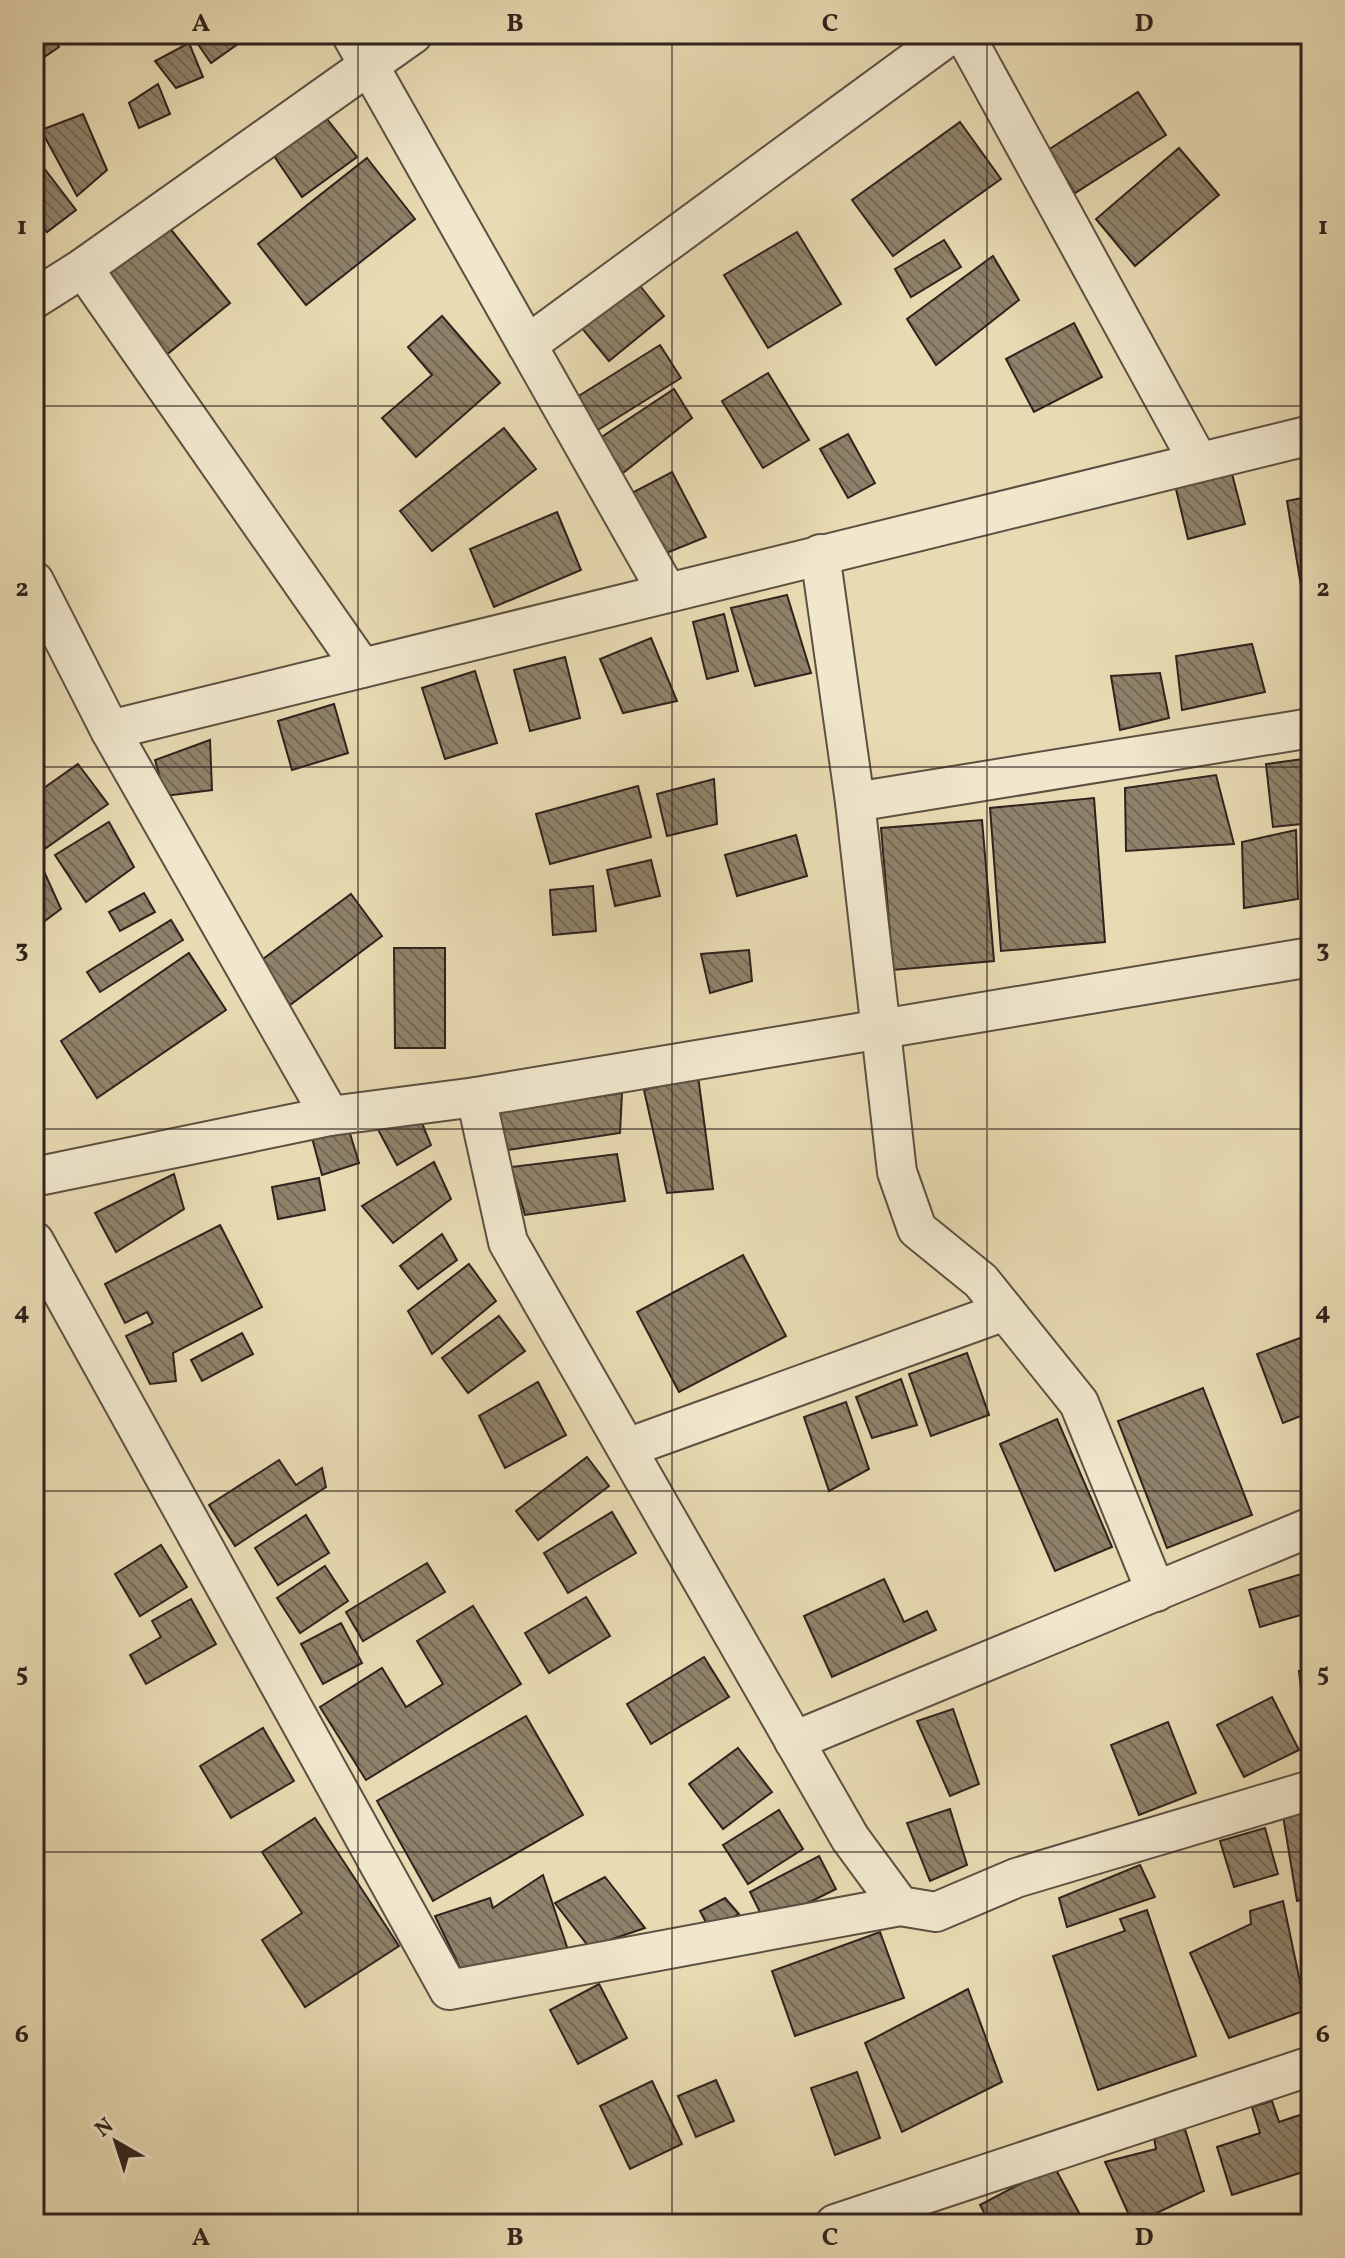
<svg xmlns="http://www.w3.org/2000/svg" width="1345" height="2258" font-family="Vollkorn,serif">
<defs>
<pattern id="building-back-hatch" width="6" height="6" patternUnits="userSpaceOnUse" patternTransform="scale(2)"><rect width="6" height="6" fill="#8f826a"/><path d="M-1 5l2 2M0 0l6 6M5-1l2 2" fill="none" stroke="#756a57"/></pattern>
</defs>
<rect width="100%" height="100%" fill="#e8dab2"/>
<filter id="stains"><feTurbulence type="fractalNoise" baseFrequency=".0025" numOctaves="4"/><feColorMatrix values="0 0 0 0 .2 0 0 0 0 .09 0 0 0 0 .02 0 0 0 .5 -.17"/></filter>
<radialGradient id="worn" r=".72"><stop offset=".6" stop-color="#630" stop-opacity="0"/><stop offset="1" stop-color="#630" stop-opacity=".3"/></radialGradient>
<g fill="url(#building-back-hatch)" stroke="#2f221d" stroke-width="2">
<polygon points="34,34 50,34 59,47 34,64"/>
<polygon points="191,34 252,34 211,63"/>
<polygon points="189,43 203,77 176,88 155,61"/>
<polygon points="158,84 170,114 139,128 129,103"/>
<polygon points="1138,92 1166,135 1075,193 1048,150"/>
<polygon points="83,114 107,170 77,196 41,130"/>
<polygon points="327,119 357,157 302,197 274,156"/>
<polygon points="960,122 1001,179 893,256 852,200"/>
<polygon points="1179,148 1219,195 1135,266 1096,219"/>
<polygon points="34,155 76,210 47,232 34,215"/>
<polygon points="367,158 415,219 306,305 258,244"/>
<polygon points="164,221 230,303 165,356 99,274"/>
<polygon points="797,232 841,304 768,348 724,275"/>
<polygon points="944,240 961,267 911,297 895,269"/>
<polygon points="993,256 1019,300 936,365 907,319"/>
<polygon points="637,282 664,316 609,361 581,327"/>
<polygon points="442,316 500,383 416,457 382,418 432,375 408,347"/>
<polygon points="1074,323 1102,377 1034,412 1006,359"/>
<polygon points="660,345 681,378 598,430 577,397"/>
<polygon points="768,373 809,440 763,468 722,401"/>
<polygon points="674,389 692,418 623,473 600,438"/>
<polygon points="504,428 536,469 432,551 400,511"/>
<polygon points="848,434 875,483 848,498 820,449"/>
<polygon points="1231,470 1245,524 1188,539 1175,485"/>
<polygon points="672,472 706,537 664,554 630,494"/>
<polygon points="1311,496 1311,646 1287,501"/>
<polygon points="557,512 581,570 494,607 470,549"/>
<polygon points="787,595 811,673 755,686 731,608"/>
<polygon points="724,614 738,671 707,679 693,622"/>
<polygon points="651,638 677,701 623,713 600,659"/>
<polygon points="1252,644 1265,692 1182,710 1176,656"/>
<polygon points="565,657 580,718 530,731 514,670"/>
<polygon points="475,671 497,743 445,759 422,688"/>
<polygon points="1160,673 1169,718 1120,730 1111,676"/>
<polygon points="334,704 348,753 292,770 278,721"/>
<polygon points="210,740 212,790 165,796 155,760"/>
<polygon points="1311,758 1311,823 1273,827 1266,764"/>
<polygon points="78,764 108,804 46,848 34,832 34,795"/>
<polygon points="1216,775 1234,844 1126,851 1125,788"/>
<polygon points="714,779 717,824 667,836 657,794"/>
<polygon points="638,786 651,837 550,864 536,814"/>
<polygon points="1094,798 1105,942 1001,951 990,808"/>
<polygon points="982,820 994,961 893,970 881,828"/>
<polygon points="109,822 134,867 86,902 55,855"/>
<polygon points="1296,830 1298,899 1244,908 1242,842"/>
<polygon points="796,835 807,876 737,896 725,855"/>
<polygon points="37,856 61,909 34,929 34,858"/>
<polygon points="651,860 660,896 615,906 607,870"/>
<polygon points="593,886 596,931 553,935 550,890"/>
<polygon points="144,893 155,912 120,931 109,912"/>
<polygon points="351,894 382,936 290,1005 259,962"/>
<polygon points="171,920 183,940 100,992 87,972"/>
<polygon points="394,948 445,948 445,1048 395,1048"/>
<polygon points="749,950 752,981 710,993 701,954"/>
<polygon points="189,953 226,1010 97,1098 61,1041"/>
<polygon points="698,1076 713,1189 667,1193 644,1090"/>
<polygon points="622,1093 620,1133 501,1151 494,1113"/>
<polygon points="419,1116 431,1145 397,1165 375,1124"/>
<polygon points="348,1127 359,1163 322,1175 312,1138"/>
<polygon points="617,1154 625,1201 525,1215 511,1167"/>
<polygon points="434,1162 451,1199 393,1243 362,1206"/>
<polygon points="174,1174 184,1209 116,1252 95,1213"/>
<polygon points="319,1178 325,1210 278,1219 272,1187"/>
<polygon points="220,1225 262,1307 173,1353 176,1381 150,1384 126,1336 153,1323 147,1312 125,1323 105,1284"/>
<polygon points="442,1234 457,1260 418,1289 400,1266"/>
<polygon points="743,1255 786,1336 679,1392 637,1312"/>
<polygon points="469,1264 496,1301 432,1354 408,1311"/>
<polygon points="499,1316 525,1351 468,1393 442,1358"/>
<polygon points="242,1333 253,1354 202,1381 191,1360"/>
<polygon points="1311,1334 1311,1412 1283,1423 1257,1354"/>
<polygon points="967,1353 989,1415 931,1436 909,1374"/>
<polygon points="901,1379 917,1425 872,1438 856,1397"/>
<polygon points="538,1382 566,1435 505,1468 479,1416"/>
<polygon points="1203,1388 1252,1515 1167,1548 1118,1421"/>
<polygon points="846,1402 869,1469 829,1491 804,1417"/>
<polygon points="1057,1419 1112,1547 1055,1571 1000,1444"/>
<polygon points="587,1457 609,1486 538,1540 516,1511"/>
<polygon points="279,1460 296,1485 322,1468 326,1487 235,1546 209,1505"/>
<polygon points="612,1512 636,1553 568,1593 544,1553"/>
<polygon points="306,1515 329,1553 278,1585 255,1548"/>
<polygon points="161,1545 187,1587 140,1616 115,1574"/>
<polygon points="427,1563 445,1592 363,1641 346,1612"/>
<polygon points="325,1566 348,1601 300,1633 277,1598"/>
<polygon points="1311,1571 1311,1612 1260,1627 1249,1590"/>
<polygon points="884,1579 904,1622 927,1611 936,1630 832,1677 804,1616"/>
<polygon points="586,1597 610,1636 549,1673 525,1633"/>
<polygon points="191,1599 216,1644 146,1684 130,1655 161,1637 152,1621"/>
<polygon points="473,1606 521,1684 366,1780 320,1707 382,1668 406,1707 443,1684 417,1641"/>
<polygon points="341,1623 362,1663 323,1684 301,1644"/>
<polygon points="704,1657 729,1697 651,1744 627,1704"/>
<polygon points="1311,1670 1311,1706 1303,1707 1299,1671"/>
<polygon points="1272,1697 1299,1750 1244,1777 1217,1725"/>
<polygon points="953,1709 979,1784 950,1796 917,1721"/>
<polygon points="526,1716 583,1815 433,1901 377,1801"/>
<polygon points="1168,1722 1196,1793 1139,1815 1111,1745"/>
<polygon points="263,1728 294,1781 231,1818 200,1766"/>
<polygon points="738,1748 772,1792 723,1829 689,1784"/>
<polygon points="950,1809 967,1865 930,1881 907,1823"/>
<polygon points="779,1810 803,1849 748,1884 723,1845"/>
<polygon points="1311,1811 1311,1898 1297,1901 1283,1816"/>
<polygon points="315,1818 399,1946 305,2007 262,1940 302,1913 262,1852"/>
<polygon points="1265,1828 1278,1874 1234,1887 1220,1841"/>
<polygon points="819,1856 836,1889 766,1924 750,1892"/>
<polygon points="1140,1865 1155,1897 1067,1927 1059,1898"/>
<polygon points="543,1875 568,1950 462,1972 435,1916 490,1898 493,1908"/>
<polygon points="605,1877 645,1928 589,1947 555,1903"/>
<polygon points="725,1898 739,1914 710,1930 700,1911"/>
<polygon points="1283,1901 1306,2010 1229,2038 1190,1953 1251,1924 1250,1911"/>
<polygon points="1147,1910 1196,2056 1098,2090 1053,1956 1125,1931 1120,1919"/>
<polygon points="880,1932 904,1998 795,2036 772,1971"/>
<polygon points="599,1984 627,2038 578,2064 550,2010"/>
<polygon points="968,1989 1002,2082 902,2132 865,2043"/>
<polygon points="857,2072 880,2138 835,2155 811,2088"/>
<polygon points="716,2080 734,2121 696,2137 678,2096"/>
<polygon points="652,2081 682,2144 630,2169 600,2106"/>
<polygon points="1272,2101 1279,2122 1306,2113 1303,2172 1232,2195 1217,2147 1260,2133 1252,2107"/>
<polygon points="1184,2126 1204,2191 1133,2224 1105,2162 1156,2149 1153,2132"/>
<polygon points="1054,2166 1085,2224 990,2224 980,2205"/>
</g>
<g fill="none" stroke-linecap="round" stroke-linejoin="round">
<defs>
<g id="minor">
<polyline points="351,34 667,592"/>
<polyline points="964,34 1198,461"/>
<polyline points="83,268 362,668"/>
<polyline points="34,299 83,268 413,34"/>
<polyline points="527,345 951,34"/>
<polyline points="820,554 855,802 897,1172 917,1229 981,1281 1079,1403 1156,1592"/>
<polyline points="34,581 110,730 330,1116"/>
<polyline points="110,730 1311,435"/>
<polyline points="855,802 1311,728"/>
<polyline points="476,1097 508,1242 850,1838 900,1906 936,1912 1016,1878 1311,1790"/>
<polyline points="34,1177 330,1116 476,1097 1311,957"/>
<polyline points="34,1241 449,1990 900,1906"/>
<polyline points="627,1448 1005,1311"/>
<polyline points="794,1741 1311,1527"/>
<polyline points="835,2224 1311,2066"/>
</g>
</defs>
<use href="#minor" stroke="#5d5042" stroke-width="42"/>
<use href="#minor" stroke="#f0e7cd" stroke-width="38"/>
</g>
<path fill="none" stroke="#2f221d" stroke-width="2" stroke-opacity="0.55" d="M 358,34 L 358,2224M 672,34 L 672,2224M 987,34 L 987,2224M 34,406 L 1311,406M 34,767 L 1311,767M 34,1129 L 1311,1129M 34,1491 L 1311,1491M 34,1852 L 1311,1852"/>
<rect width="1345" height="2258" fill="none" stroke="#e8dab2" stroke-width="88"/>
<g transform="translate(116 2142) rotate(321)" stroke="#f0e7cd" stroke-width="6" paint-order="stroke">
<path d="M0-6L14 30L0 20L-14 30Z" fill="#2f221d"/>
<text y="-12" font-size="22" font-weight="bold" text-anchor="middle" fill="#2f221d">N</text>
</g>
<rect x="44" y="44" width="1257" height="2170" fill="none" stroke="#2f221d" stroke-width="3"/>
<g font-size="26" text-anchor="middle" font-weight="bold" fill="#2f221d">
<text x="201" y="31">A</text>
<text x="515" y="31">B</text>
<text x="830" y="31">C</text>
<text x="1144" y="31">D</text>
<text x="22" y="234">1</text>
<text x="1323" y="234">1</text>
<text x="22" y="596">2</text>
<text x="1323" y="596">2</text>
<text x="22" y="957">3</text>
<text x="1323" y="957">3</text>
<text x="22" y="1319">4</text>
<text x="1323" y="1319">4</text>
<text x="22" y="1681">5</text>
<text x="1323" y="1681">5</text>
<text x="22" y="2042">6</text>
<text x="1323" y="2042">6</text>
<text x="201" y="2245">A</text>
<text x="515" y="2245">B</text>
<text x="830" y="2245">C</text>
<text x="1144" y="2245">D</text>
</g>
<rect width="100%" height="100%" filter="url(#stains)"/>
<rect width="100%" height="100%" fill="url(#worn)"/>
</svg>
